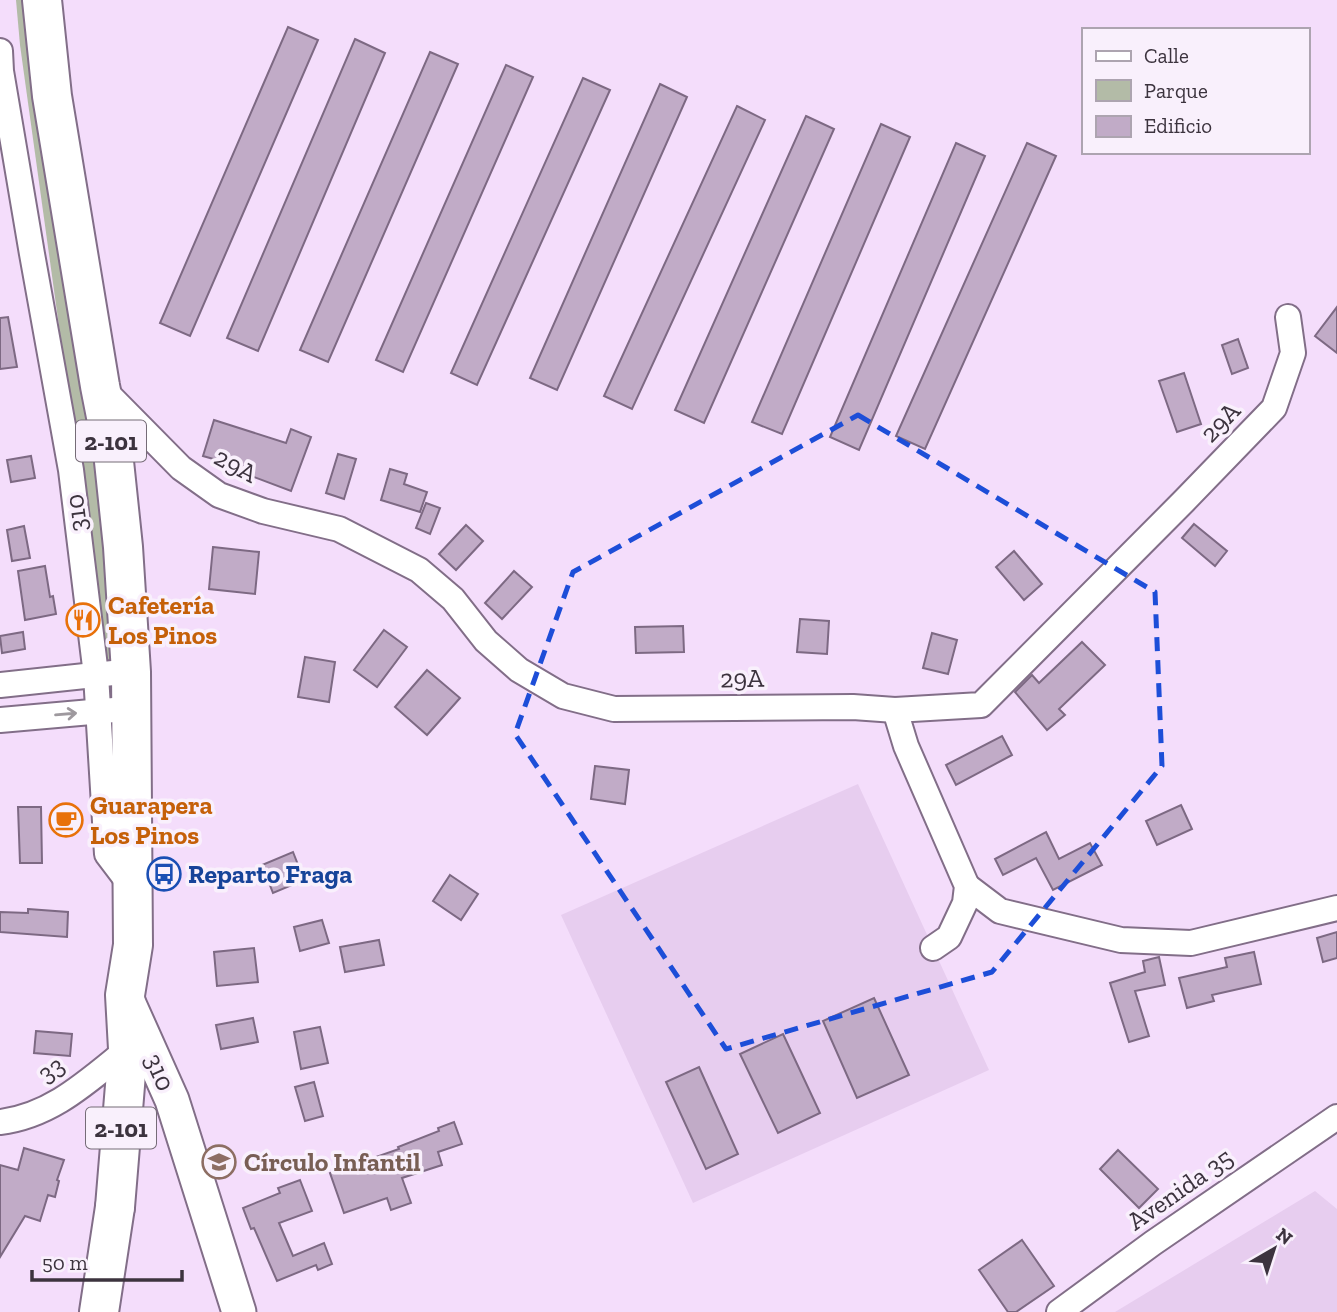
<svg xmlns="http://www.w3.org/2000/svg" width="1337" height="1312" font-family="'Zilla Slab',serif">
<rect width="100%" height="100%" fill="#f4ddfb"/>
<g fill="#e7cdef">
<polygon points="858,784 989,1070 693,1203 561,915"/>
<polygon points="1315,1191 1337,1209 1337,1312 1115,1312"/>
</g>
<polygon fill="#b3bba7" points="16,0 28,0 100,465 121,656 109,662 105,658 20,45"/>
<g fill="#c1abc7" stroke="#7d6983" stroke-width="2">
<polygon points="288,27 318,40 190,336 160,323"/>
<polygon points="355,39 385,53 258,351 227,338"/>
<polygon points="430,52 458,64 328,362 300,350"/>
<polygon points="506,65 533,77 403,372 376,360"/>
<polygon points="583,78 610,90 477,385 451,373"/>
<polygon points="660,84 687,97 557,390 530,378"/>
<polygon points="737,106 765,120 632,409 604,396"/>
<polygon points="806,116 834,129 704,423 675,410"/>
<polygon points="881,124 910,137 782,434 752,422"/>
<polygon points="956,143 985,156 859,450 830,437"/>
<polygon points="1027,143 1056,156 925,449 896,436"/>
<polygon points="1337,307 1337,353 1315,336"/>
<polygon points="8,317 17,367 0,369 0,318"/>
<polygon points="1238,339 1248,368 1232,374 1222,345"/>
<polygon points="1184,373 1201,424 1177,432 1159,381"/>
<polygon points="214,420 286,443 291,429 311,437 291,491 230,468 231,464 203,456"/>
<polygon points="338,454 356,459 344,499 326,493"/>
<polygon points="31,456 35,478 11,482 7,460"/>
<polygon points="390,469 407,474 404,484 427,492 420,512 381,500"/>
<polygon points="426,503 440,508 430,534 416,528"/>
<polygon points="1194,524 1227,551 1215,566 1182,538"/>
<polygon points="466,525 483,541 456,570 439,554"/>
<polygon points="24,526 30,558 12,561 7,530"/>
<polygon points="213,547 259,552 255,594 209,589"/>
<polygon points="1014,551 1042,584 1024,600 996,567"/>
<polygon points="45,566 50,597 53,596 56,614 25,620 18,571"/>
<polygon points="514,571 532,587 502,619 485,603"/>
<polygon points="800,619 829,621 827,654 797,652"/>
<polygon points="683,626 684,652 636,653 635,627"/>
<polygon points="384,630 407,647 377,687 354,670"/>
<polygon points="23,632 25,649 2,653 0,636"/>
<polygon points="932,633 957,640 948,674 923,668"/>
<polygon points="1082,642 1105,665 1059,709 1065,715 1047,730 1015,692 1032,675 1039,683"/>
<polygon points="305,657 335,662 329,702 298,697"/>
<polygon points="427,670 460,698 427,735 395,707"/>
<polygon points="1002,736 1012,755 956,785 946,765"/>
<polygon points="595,766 629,770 625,804 591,799"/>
<polygon points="1181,805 1192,829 1157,845 1146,821"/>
<polygon points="18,807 41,807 42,863 20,863"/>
<polygon points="1046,832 1059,859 1090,843 1102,865 1053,890 1036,858 1003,875 995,859"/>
<polygon points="293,852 304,880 273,893 262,865"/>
<polygon points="450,875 478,894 461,920 433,901"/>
<polygon points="28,909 68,912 67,937 0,932 0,912 28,913"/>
<polygon points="322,920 329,943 300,951 294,927"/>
<polygon points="1337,932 1337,958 1323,962 1317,938"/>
<polygon points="379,940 384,965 345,972 340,947"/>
<polygon points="254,948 258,982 217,986 214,952"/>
<polygon points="1254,952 1261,984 1212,995 1214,1001 1187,1008 1179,978 1227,967 1225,958"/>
<polygon points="1159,957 1165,985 1135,991 1149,1036 1129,1042 1110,983 1145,972 1143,961"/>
<polygon points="874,998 909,1075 857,1098 823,1021"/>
<polygon points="253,1018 258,1042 221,1049 216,1025"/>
<polygon points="320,1027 328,1063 301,1069 294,1032"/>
<polygon points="36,1031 72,1034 70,1056 34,1053"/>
<polygon points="783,1034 820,1113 778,1133 740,1054"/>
<polygon points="699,1067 738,1154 706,1169 666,1082"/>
<polygon points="314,1082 323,1116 305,1121 295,1087"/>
<polygon points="454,1122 462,1144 438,1152 442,1165 402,1178 411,1203 391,1210 387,1198 344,1213 330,1173 399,1149 398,1147 439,1131 438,1128"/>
<polygon points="24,1148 64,1160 57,1180 59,1181 55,1197 48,1195 40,1221 25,1216 0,1257 0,1165 18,1170"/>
<polygon points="1118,1150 1158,1189 1139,1208 1100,1169"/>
<polygon points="300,1180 312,1211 279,1223 293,1256 324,1243 332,1264 318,1270 316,1265 277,1281 254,1228 251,1229 243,1208 280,1193 278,1188"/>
<polygon points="1022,1240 1054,1286 1016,1312 1008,1312 979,1270"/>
</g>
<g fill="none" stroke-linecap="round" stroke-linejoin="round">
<defs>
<g id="street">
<polyline points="0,51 1,71 32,254 71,470 96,675 107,854 132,887"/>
<polyline points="103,389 181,468 219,495 263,511 339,529 419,570 453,599 486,641 519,670 563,696 614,709 853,707 895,710 981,705 1184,501 1274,408 1293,353 1288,317"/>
<polyline points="0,685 113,673"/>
<polyline points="895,710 906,746 967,886 965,903 949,937 933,948"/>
<polyline points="0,720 114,710"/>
<polyline points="967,886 1000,911 1121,940 1191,943 1337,908"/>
<path d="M 0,1122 C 52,1116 89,1080 128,1049"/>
<polyline points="1059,1312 1153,1243 1337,1117"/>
</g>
<polyline id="secondary" points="129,1004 172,1100 239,1312"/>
<polyline id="primary" points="42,0 52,96 100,386 113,452 123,547 131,672 133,945 125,995 128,1049 115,1207"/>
<polyline id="highway" points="99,1312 115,1207"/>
</defs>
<use href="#street" stroke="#826e88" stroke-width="28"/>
<use href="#secondary" stroke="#826e88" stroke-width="37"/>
<use href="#primary" stroke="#826e88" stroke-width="42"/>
<use href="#highway" stroke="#826e88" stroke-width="42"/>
<use href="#street" stroke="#fff" stroke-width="24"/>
<use href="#secondary" stroke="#fff" stroke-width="33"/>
<use href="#primary" stroke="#fff" stroke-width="38"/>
<use href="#highway" stroke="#fff" stroke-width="38"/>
</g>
<defs><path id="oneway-shaft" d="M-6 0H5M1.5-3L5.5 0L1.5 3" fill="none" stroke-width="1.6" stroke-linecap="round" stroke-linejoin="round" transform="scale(1.75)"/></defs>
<use stroke="#9e999e" href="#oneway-shaft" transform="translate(66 714) rotate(-5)"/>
<path fill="none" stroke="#1d4ed8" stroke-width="5" stroke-dasharray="14 9" stroke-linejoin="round" d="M 858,415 L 1155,592 L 1162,766 L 992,972 L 726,1049 L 515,734 L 573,572 Z"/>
<defs>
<symbol id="restaurant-ring" viewBox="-11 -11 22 22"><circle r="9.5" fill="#f9f0fc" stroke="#e8710a" stroke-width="1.5"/><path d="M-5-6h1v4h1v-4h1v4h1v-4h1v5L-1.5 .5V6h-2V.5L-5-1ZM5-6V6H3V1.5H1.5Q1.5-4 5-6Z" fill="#e8710a"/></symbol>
<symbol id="cafe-ring" viewBox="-11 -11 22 22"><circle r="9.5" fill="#f9f0fc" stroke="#e8710a" stroke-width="1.5"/><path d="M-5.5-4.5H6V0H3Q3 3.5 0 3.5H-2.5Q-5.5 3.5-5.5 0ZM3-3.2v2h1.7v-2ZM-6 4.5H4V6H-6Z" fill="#e8710a"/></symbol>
<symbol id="bus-ring" viewBox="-11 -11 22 22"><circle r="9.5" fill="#f9f0fc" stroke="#1a4fb4" stroke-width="1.5"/><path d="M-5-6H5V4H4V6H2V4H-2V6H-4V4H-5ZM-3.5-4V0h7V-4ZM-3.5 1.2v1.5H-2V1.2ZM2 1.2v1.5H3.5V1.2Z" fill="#1a4fb4"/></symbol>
<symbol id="school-ring" viewBox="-11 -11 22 22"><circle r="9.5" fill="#f9f0fc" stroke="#8d6e63" stroke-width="1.5"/><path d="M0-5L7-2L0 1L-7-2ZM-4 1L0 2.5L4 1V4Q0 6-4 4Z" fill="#8d6e63"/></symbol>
</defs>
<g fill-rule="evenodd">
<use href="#restaurant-ring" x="64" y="601" width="38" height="38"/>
<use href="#cafe-ring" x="47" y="801" width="38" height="38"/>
<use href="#bus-ring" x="145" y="855" width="38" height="38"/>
<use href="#school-ring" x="200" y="1143" width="38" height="38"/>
</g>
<g text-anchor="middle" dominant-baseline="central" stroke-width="7" stroke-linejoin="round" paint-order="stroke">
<g fill="#f9f0fc" stroke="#756c77" stroke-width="2">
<rect x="76" y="420.5" width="70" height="41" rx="5"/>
<rect x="86" y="1107.5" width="70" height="41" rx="5"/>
</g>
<g font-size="24" font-weight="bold" fill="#3c333e">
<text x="111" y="441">2-101</text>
<text x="121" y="1128">2-101</text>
</g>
<g font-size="26" fill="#3c333e" stroke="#f9f0fc">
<text transform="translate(1220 422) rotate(-46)">29A</text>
<text transform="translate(236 465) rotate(28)">29A</text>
<text transform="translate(76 513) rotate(-97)">310</text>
<text transform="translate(742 678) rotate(-1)">29A</text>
<text transform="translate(51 1069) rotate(-34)">33</text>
<text transform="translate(160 1072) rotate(66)">310</text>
<text transform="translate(1180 1189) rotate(-35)">Avenida 35</text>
</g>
<g font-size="26" font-weight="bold" fill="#c56008" stroke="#f9f0fc" text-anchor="start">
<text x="108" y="605">Cafetería<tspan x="108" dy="30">Los Pinos</tspan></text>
<text x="90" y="805">Guarapera<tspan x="90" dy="30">Los Pinos</tspan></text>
</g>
<g font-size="26" font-weight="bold" fill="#164399" stroke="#f9f0fc" text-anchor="start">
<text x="188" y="874">Reparto Fraga</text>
</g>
<g font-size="26" font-weight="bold" fill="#785e54" stroke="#f9f0fc" text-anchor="start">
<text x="244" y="1162">Círculo Infantil</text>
</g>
</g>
<rect x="1082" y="28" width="228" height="126" fill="#f9f0fc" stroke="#ada4b0" stroke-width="2"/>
<rect x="1096" y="51" width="35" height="10" fill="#ffffff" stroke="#ada4b0" stroke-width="2"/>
<text x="1144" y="63" font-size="21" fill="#3c333e">Calle</text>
<rect x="1096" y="80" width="35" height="21" fill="#b3bba7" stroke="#ada4b0" stroke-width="2"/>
<text x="1144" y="98" font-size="21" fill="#3c333e">Parque</text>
<rect x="1096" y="116" width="35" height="21" fill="#c1abc7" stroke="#ada4b0" stroke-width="2"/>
<text x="1144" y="133" font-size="21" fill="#3c333e">Edificio</text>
<g transform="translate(1274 1249) rotate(39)" stroke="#f9f0fc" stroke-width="5" paint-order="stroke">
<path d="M0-5L12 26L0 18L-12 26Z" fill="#3c333e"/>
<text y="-10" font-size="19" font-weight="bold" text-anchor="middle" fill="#3c333e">N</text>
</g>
<path d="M32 1270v10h150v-10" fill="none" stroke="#3c333e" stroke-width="3.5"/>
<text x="42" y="1270" font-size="21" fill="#3c333e" stroke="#f9f0fc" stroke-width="5" paint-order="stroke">50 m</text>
</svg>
